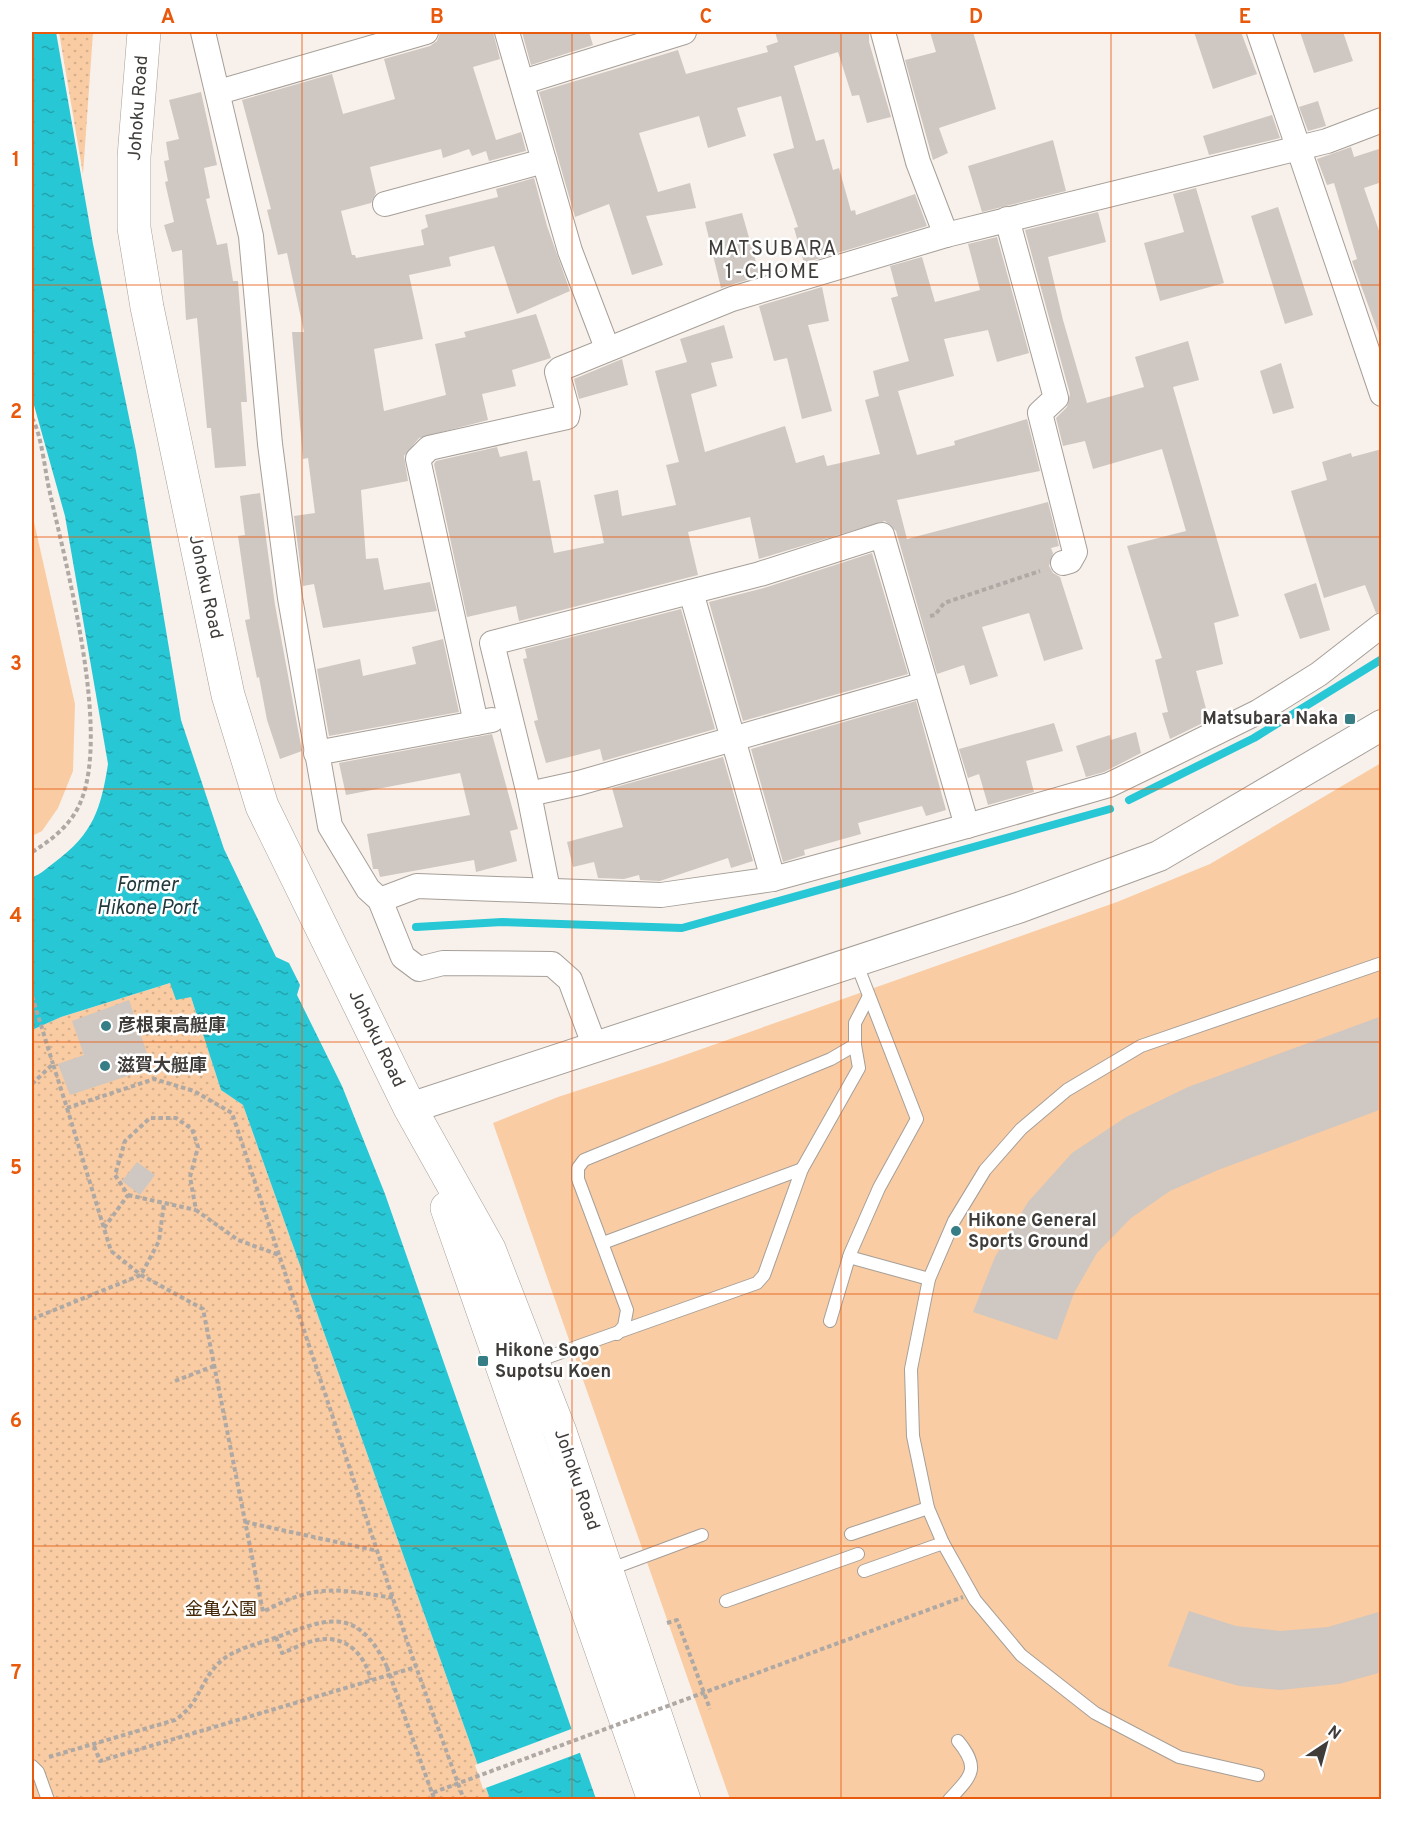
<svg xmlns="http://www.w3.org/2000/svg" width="1413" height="1831" font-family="Overpass,'Noto Sans JP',sans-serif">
<defs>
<pattern id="park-dots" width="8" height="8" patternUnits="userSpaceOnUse" patternTransform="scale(1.5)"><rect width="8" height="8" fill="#f9cca3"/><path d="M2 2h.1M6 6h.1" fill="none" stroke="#d6b08d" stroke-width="1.8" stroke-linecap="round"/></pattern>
<pattern id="water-ripples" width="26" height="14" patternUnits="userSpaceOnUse" patternTransform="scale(1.5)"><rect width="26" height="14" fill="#27c7d5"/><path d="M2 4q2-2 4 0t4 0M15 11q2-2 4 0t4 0" fill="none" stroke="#23a3ae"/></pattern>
</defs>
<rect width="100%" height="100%" fill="#f8f0ea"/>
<g fill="#f9cca3">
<polygon points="32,513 75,704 73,771 58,808 42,831 32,836"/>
<polygon points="1381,763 1381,1799 730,1799 493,1123 558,1097 662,1063 1117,902 1210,864"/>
</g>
<g fill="url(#park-dots)">
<polygon points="59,32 93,32 83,174"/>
<polygon points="170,983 191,997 221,1090 243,1105 490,1799 32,1799 32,1030 61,1017"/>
</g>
<path fill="url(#water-ripples)" d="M 32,32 L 56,32 L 93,244 L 136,451 L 181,720 L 224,849 L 276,957 L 289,963 L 300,985 L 297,995 L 342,1086 L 385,1194 L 596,1799 L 490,1799 L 243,1105 L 221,1090 L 191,997 L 176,1000 L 170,983 L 61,1017 L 32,1030 L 32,877 C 40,875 47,868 55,862 C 93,834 101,809 108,764 L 65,516 L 32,398 Z"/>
<polygon fill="#f8f0ea" points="574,1728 582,1752 483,1789 475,1765"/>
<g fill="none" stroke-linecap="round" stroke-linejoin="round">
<g stroke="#27c7d5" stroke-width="8">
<polyline points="1129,800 1254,738 1382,659"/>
<polyline points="416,927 502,922 682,928 1110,809"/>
</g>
</g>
<g fill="#cfc7c1">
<polygon points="447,32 493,32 500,59 473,67 496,140 521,132 526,151 489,161 486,151 472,156 469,149 443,158 441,149 370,167 376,193 371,203 341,211 352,255 355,255 356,258 424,245 421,230 428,227 425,215 498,197 496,189 534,178 547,226 570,291 517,314 494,246 449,257 451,266 409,275 423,339 374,349 384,411 446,395 435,344 466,337 464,332 536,314 551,358 512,370 516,386 482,394 488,420 419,438 404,456 408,481 361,490 366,559 378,558 384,590 430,582 437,611 323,628 314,584 303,586 294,516 315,513 308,458 303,459 292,332 304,332 287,253 278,255 267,210 271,209 242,100 332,74 343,114 395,99 384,59 430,46 437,41 440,33"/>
<polygon points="522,32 589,32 593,45 531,65"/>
<polygon points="775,32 869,32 869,42 891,117 867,123 859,95 852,96 838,52 794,66 816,141 824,139 833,170 839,168 851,211 855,210 856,215 915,194 927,226 804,263 794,228 798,227 773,154 794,148 781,96 737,108 746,136 708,148 699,116 639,133 658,192 690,183 696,208 646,216 663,265 632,275 609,204 575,217 539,92 678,50 686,74 768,52 766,46 778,42"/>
<polygon points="930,32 973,32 996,109 939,128 948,153 933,160 905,60 936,52"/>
<polygon points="1194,32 1241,32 1257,74 1213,89"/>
<polygon points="1300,32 1343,32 1353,61 1314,73"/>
<polygon points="201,92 217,165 204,168 210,198 206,199 217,245 227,243 233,281 238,281 247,402 241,402 246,466 215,468 211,428 207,428 197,318 186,320 182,250 172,252 164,225 174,222 165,182 168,181 164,161 169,160 166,142 179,139 169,100"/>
<polygon points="1318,101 1326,126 1308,131 1299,107"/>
<polygon points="1272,115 1280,138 1209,155 1203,136"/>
<polygon points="1053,140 1066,191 982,212 968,166"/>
<polygon points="1351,147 1354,157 1382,148 1382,182 1364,188 1382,239 1382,343 1352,261 1357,259 1334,183 1327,185 1317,159"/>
<polygon points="1196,188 1224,283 1160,301 1144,243 1184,232 1173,194"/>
<polygon points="1278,207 1313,315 1285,324 1251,216"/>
<polygon points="1098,212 1106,242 1048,257 1063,320 1087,403 1144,387 1135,357 1188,341 1199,380 1173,387 1239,616 1214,623 1223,664 1196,671 1209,720 1170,739 1162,713 1168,712 1155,660 1162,658 1127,546 1186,531 1162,449 1093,469 1085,441 1063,446 1056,418 1067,407 1070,394 1025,230"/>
<polygon points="742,213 760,276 721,288 705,222"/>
<polygon points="997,237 1029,353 997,362 988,330 944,339 954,376 898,391 917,455 955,445 954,441 1027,419 1040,471 897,500 907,539 1048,502 1059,546 1051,548 1053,553 1049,566 1053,573 1060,577 1083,649 1044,661 1029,613 982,627 998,676 970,685 964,665 937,674 896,531 885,521 759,559 750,517 688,532 698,575 519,621 516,606 467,617 434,464 436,461 497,447 500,457 527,451 533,481 540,480 554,553 604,543 594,495 618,490 622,516 676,505 666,465 679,462 655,371 687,362 680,339 724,325 733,358 711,363 717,386 691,394 705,452 785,426 796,463 824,455 827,466 880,454 865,400 879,396 873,371 909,361 891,298 898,296 890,266 922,257 935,302 980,290 968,244"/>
<polygon points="822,287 829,321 808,325 832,411 802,419 787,358 774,361 759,306"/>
<polygon points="622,359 628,385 579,399 574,379"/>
<polygon points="1281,363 1294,408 1273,414 1260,371"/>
<polygon points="1382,449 1382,611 1376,613 1365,585 1324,598 1291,491 1327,480 1322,462 1351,453 1352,457"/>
<polygon points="260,493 275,605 302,751 280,759 267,720 259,677 257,678 245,620 250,619 238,536 245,535 240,496"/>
<polygon points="872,553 908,674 743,721 709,602 764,588"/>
<polygon points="1316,583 1330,630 1300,639 1284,594"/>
<polygon points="681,609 715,729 603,761 600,749 546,763 534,721 538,720 523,659 527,658 525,649"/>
<polygon points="443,639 459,712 329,736 317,669 360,659 363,676 416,664 412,647"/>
<polygon points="916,701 946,810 926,816 922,806 858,823 861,834 804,850 805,855 783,862 751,749"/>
<polygon points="1054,723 1063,751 1026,761 1034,792 988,805 979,774 968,778 959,749"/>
<polygon points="1136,732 1141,753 1104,772 1086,777 1076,746 1110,735 1111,740"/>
<polygon points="492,734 518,829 510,831 517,861 476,872 474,860 380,877 378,869 373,869 367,834 470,815 460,773 346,795 339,763"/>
<polygon points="723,757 753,861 731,868 728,858 660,881 640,880 639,875 624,879 598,878 594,862 573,867 567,842 623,827 612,788"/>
<polygon points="129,1000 152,1068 70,1095 58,1064 84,1055 72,1021"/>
<polygon points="1382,1016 1382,1109 1218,1170 1170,1191 1131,1218 1097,1253 1074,1293 1057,1340 973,1312 995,1257 1028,1202 1072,1153 1126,1117 1188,1087"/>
<polygon points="137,1162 155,1175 140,1195 122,1181"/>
<polygon points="1189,1611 1236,1626 1280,1631 1328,1627 1382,1611 1382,1672 1339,1684 1280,1690 1239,1686 1168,1666"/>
</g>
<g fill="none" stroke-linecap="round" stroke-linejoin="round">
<defs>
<g id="service">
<polyline points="603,1243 802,1169"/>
<polyline points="849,1257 929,1279"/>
<polyline points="830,1321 850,1254 879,1188 917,1119 856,962"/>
<polyline points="617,1334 624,1326 627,1310 578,1179 578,1168 584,1160 831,1059 855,1045"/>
<polyline points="534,1362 757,1283 764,1275 802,1169 859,1068 855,1045 855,1023 868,998"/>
<polyline points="851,1534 928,1508"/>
<polyline points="608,1570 702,1535"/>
<polyline points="864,1571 943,1543"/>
<polyline points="726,1601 858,1554"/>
<polyline points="32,1766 38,1772 48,1800"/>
<polyline points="1258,1775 1179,1757 1095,1713 1021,1655 975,1600 943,1543 928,1508 913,1436 911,1369 929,1279 954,1221 985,1170 1021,1129 1067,1090 1141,1046 1382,963"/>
<path d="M 949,1800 C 971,1776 981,1769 958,1741"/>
</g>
<g id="minor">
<polyline points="203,32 251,236 270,444 290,598 330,826 368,889 380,900 403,957 419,969 443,963 552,964 570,980 595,1047"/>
<polyline points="507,32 570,251 607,348"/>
<polyline points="883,32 918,162 946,235"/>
<polyline points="1259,32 1382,394"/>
<polyline points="523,82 684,32"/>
<polyline points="219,92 426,32"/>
<polyline points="385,204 544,161"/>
<polyline points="1007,219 1056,398 1040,413 1075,552 1070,561 1063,563"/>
<polyline points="691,592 773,879"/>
<polyline points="476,723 418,459 429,448 567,417 568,412 557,372 560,369 732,299 946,235 1327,141 1382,120"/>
<polyline points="316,753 492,720"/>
<polyline points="529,794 579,783 925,684"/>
<polyline points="548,890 529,794 492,643 760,574 882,535 967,826"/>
<polyline points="380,900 417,886 661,895 773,879 967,826 1109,785 1169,756 1258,712 1319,674 1382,625"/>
</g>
<polyline id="tertiary" points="410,1108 1021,907 1159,856 1382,725"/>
<g id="secondary">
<polyline points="144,32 134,157 134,228 147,307 228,695 262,806 410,1108 489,1249 560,1432 684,1800"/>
<polyline points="447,1208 654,1800"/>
</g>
</defs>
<use href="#service" stroke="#a69f98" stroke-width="14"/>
<use href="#minor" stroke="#a69f98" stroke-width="26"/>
<use href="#tertiary" stroke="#a69f98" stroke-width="32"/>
<use href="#secondary" stroke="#a69f98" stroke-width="34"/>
<g stroke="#afa9a5" stroke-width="4" stroke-dasharray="4.5 3" stroke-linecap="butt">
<path d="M 32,418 C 42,435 45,473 50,493 C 67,569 110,730 81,801 C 72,824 52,840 32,852"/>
<polyline points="930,616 935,615 944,603 1040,571"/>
<polyline points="32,996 53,1064"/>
<polyline points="32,1084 53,1064 67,1108 154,1079 194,1091 232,1113 410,1650 464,1800"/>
<path d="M 67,1108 L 111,1251 L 141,1275 L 203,1309 L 263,1612 C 316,1583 337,1589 394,1598"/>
<polyline points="128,1195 196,1210"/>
<polyline points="104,1228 128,1195 115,1175 125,1141 150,1118 176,1118 192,1129 198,1147 190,1177 196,1210 238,1240 279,1255"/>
<polyline points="32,1319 141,1275 159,1241 164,1203"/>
<polyline points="175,1381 214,1366"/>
<polyline points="245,1522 378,1551"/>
<polyline points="667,1623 677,1620 710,1709"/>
<path d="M 276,1637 L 282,1653 C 293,1649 305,1642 317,1640 C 346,1634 365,1655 371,1680"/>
<polyline points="94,1746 100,1761 416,1667"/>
<path d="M 49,1757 L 175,1720 C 200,1703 198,1686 216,1666 C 229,1651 250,1646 269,1640 C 324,1620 356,1602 387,1667"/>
<polyline points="432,1793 435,1800"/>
</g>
<use href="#service" stroke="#fff" stroke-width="12"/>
<use href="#minor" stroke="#fff" stroke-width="24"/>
<use href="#tertiary" stroke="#fff" stroke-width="30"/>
<use href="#secondary" stroke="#fff" stroke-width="33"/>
<polyline stroke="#afa9a5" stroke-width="4" stroke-dasharray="4.5 3" stroke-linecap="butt" points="387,1667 432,1793 963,1597"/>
</g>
<path fill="none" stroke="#e8590c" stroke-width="1.5" stroke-opacity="0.55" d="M 302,32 L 302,1800M 572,32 L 572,1800M 841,32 L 841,1800M 1111,32 L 1111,1800M 32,285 L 1382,285M 32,537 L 1382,537M 32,789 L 1382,789M 32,1042 L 1382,1042M 32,1294 L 1382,1294M 32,1546 L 1382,1546"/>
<g fill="#367e85" stroke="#fff" stroke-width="2">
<rect x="1344" y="713" width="12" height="12" rx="3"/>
<circle cx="106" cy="1026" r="6"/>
<circle cx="105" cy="1066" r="6"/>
<circle cx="956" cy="1231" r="6"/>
<rect x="477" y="1355" width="12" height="12" rx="3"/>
</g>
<g text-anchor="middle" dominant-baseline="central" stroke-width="5" stroke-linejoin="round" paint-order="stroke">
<g font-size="18" fill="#3f3c3a" stroke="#fff">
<text transform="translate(139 108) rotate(-86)">Johoku Road</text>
<text transform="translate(205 587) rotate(78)">Johoku Road</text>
<text transform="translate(376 1039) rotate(64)">Johoku Road</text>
<text transform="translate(576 1480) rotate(71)">Johoku Road</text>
</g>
<g font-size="18" font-weight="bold" fill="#3f3c3a" stroke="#fff" text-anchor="start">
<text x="1338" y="719" text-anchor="end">Matsubara Naka</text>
<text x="118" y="1026">彦根東高艇庫</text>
<text x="117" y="1066">滋賀大艇庫</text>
<text x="968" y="1221">Hikone General<tspan x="968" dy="21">Sports Ground</tspan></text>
<text x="495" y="1351">Hikone Sogo<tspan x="495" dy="21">Supotsu Koen</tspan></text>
</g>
<g font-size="18" fill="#442707" stroke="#fff">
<text x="221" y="1610">金亀公園</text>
</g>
<g font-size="20" letter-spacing="1.5" fill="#3f3c3a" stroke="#fff">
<text x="773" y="250">MATSUBARA<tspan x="773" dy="23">1-CHOME</tspan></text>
</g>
<g font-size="20" font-style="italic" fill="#223a3d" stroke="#fff">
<text x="147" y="886">Former<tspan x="147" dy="23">Hikone Port</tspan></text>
</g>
</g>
<rect width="1413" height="1831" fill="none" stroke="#ffffff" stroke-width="66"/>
<g transform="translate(1326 1744) rotate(36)" stroke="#ffffff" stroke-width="4.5" paint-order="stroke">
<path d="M0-4.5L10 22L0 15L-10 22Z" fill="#3f3c3a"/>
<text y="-9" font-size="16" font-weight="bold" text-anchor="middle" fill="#3f3c3a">N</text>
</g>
<rect x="33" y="33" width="1347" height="1765" fill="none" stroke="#e8590c" stroke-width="2"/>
<g font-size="20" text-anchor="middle" font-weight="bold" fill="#e8590c">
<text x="168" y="23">A</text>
<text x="437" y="23">B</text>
<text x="706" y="23">C</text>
<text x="976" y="23">D</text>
<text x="1245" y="23">E</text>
<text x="16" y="166">1</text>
<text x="16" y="418">2</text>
<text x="16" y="670">3</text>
<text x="16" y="922">4</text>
<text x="16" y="1174">5</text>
<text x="16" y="1427">6</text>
<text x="16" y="1679">7</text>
</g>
</svg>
